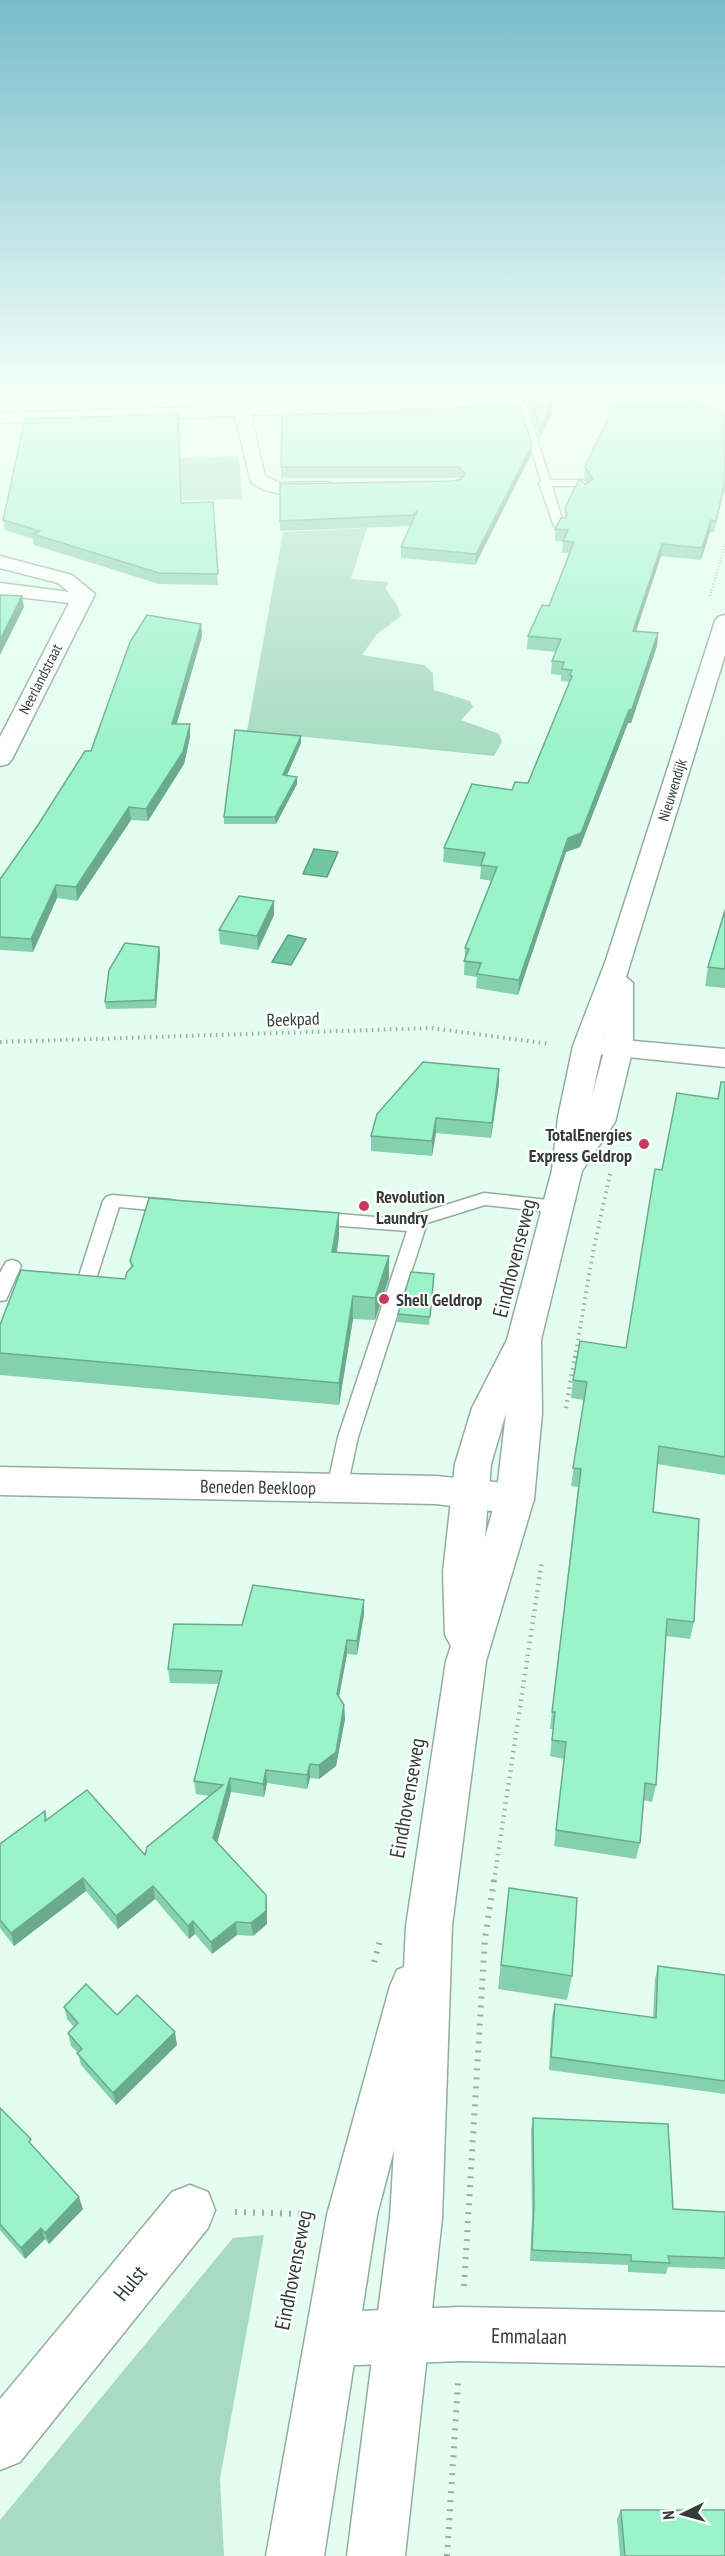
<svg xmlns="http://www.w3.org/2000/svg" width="725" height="2556" font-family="'PT Sans Narrow',sans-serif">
<rect width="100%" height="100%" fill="#e3fef0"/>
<g fill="#a8dbc1">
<polygon points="239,456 242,499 135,502 136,459"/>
<polygon points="367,528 351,579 389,582 385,588 397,605 401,616 377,634 362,655 424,665 433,673 434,690 470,701 473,707 461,720 499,734 502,742 494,756 247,731 283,532"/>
<polygon points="264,2235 220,2479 224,2556 0,2556 0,2520 233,2238"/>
</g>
<g fill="#71c8a0" stroke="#5e9f81" stroke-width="1.5">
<polygon points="314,849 338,852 327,877 303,874"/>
<polygon points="288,935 306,939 291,965 272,962"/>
</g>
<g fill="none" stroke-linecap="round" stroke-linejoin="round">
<defs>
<g id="service">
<polygon points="515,394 523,394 550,480 582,480 585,481 590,490 585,493 582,492 578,486 552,486 564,526 563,528 554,526 539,483 541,481"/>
<polygon points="484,1193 557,1201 563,1203 566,1207 563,1211 557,1213 485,1205 427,1223 358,1437 347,1488 344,1494 337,1496 330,1494 327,1488 338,1437 407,1231 315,1224 309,1222 306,1218 309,1214 315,1212 411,1220 414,1215"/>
<polygon points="112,1195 171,1200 177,1202 180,1206 177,1210 171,1212 119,1207 96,1279 105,1282 108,1286 105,1290 99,1292 79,1289 76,1285 103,1201 106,1197"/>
<polygon points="12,1260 18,1262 21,1266 6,1300 0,1301 0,1273 6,1262"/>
</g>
<g id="minor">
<path d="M 523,397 L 531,402 L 529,405 L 251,415 L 265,476 L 280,483 L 325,482 L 331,483 L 334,487 L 331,491 C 307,497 271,498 251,482 L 235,416 L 0,423 L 0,413 Z"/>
<polygon points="0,556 72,575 95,594 12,759 8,764 0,766 0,737 69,603 0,595 0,583 69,592 58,583 0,568"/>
<polygon points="589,1037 725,1049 725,1067 579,1052 575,1046 579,1040"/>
<polygon points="0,1467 436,1476 515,1484 528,1489 534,1499 528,1509 515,1514 436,1504 0,1495"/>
<polygon points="190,2185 208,2192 215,2210 208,2228 20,2462 0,2470 0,2399 172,2192"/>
<polygon points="461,2307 725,2312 725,2366 461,2361 333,2366 314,2358 306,2339 314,2320 333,2312"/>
</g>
<g id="secondary">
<polygon points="310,394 502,394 494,399 0,411 0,401"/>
<polygon points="674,394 712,394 725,401 725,412 702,401 676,397"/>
<path d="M 725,615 L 725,655 L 626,977 L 633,983 L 633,1048 L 615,1122 L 582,1171 L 541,1340 L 542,1413 L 534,1499 L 486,1661 L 452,1926 L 442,2218 L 405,2556 L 347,2556 L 390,2218 L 394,2150 L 377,2215 L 324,2556 L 266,2556 L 327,2215 L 390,1986 L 397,1970 L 404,1967 L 406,1926 L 446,1661 L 451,1646 L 445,1635 L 443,1572 L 455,1464 L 472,1408 L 507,1340 L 552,1170 L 558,1117 L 573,1046 L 606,960 L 715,621 L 718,617 ZM 605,1036 L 605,1048 L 592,1096 ZM 506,1413 L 496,1499 L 485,1537 L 491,1464 Z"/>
</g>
</defs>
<use href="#service" stroke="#94ada0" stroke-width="3"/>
<use href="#minor" stroke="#94ada0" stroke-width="3"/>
<use href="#secondary" stroke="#94ada0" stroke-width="3"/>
<g stroke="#9bafa4" stroke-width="2" stroke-dasharray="1 2" stroke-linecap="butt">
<polyline points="628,394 653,399"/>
<polyline points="551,401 636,396"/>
<polyline points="710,596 725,544"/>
</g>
<g stroke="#9bafa4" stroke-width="4" stroke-dasharray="1.5 4.5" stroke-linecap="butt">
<polyline points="0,1042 432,1028 550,1044"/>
<polyline points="575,1358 593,1252 611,1170"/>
</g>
<g stroke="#9bafa4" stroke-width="4.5" stroke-dasharray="1.5 5" stroke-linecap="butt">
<polyline points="566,1408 575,1356"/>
<polyline points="494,1881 542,1560"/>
</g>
<g stroke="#9bafa4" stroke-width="6" stroke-dasharray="2 7" stroke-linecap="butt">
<polyline points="374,1962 381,1937"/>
<polyline points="235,2212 306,2214"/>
<polyline points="464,2286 485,1938 494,1880"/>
<polyline points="447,2556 458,2383"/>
</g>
<use href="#service" fill="#fff" fill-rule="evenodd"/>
<use href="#minor" fill="#fff" fill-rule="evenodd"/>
<use href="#secondary" fill="#fff" fill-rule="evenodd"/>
</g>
<g fill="#85d1ad">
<polygon points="533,404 552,414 539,439 532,415"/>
<polygon points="456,407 531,455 475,565 401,558 401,547 411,526 280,531 280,521 460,479 459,478 281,478 281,467 456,411"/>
<polygon points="725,416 725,494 723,493 714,532 710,532 701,560 661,556 636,631 658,633 657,646 631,723 628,723 580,847 566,852 518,995 476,988 477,977 464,975 465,948 492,881 480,879 481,867 443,862 444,848 512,790 528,783 569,682 561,681 561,675 551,674 552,661 556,652 527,649 528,636 549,606 569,553 562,553 563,542 555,541 555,529 565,518 565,508 587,483 584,478 585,467"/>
<polygon points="213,502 218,585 159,584 34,545 33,539 5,530 3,520 181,503"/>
<polygon points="201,624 202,636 176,724 190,737 184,764 148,821 131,820 77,901 57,898 33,952 0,950 0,878 1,878 91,751"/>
<polygon points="301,736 301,743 287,775 297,784 276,824 224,824 224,817"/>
<polygon points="274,901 274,915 258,950 220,944 219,930"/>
<polygon points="725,910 725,988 705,986 708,967"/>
<polygon points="159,947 160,954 156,1008 106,1009 105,1002"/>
<polygon points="499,1069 499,1083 491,1138 436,1133 432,1156 371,1151 371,1136"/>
<polygon points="725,1082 725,1475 657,1464 653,1512 694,1622 690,1639 666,1636 656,1785 652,1802 643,1800 640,1843 636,1859 554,1846 564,1759 550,1756 553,1729 550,1729 578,1487 571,1486 584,1400 571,1398 573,1380 626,1348 662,1170 718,1099"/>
<polygon points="339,1213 339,1236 337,1252 389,1278 375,1320 353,1319 339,1405 0,1375 0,1325 125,1279 131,1268 130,1261"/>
<polygon points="434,1282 429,1325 397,1322 398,1314"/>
<polygon points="364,1600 364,1614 357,1655 347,1654 339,1697 344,1705 345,1719 336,1766 319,1779 310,1778 307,1789 267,1783 264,1797 231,1792 217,1842 266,1895 267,1908 267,1924 253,1936 237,1935 212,1954 195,1934 189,1939 155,1899 118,1929 86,1891 14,1946 0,1928 0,1844 45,1811 47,1819 145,1855 209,1796 196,1794 194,1781 219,1684 170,1683 168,1669 242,1625"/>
<polygon points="509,1888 572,1976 567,2000 498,1989"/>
<polygon points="658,1966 725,1975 725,2094 549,2070 552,2017 555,2004 653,2018 655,1979"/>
<polygon points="64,2007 117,2015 177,2045 116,2105 81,2065 78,2053 71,2046 68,2033 74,2027 67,2019"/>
<polygon points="0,2108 83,2209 49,2244 45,2239 25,2259 0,2230"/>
<polygon points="533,2118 673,2209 725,2212 725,2269 668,2267 666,2274 628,2272 628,2265 530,2261 532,2216 531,2130"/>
<polygon points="621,2510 725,2556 620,2556 617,2519"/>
</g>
<g fill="#6caa8d">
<polygon points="552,403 552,414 539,439 540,428"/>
<polygon points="532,445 531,455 475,565 476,554"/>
<polygon points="725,482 723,493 714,532 716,521"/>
<polygon points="711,520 710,532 701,560 702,548"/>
<polygon points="662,544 661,556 632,643 633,631"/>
<polygon points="22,596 24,607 0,655 0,640"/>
<polygon points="201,624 202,636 173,737 172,724"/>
<polygon points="658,633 657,646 631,723 628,723 580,847 566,852 518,995 519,980 568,838"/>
<polygon points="190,724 190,737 184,764 148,821 146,809"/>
<polygon points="301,736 301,743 284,782 283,775"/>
<polygon points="297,777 297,784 276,824 275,817"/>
<polygon points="129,807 131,820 77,901 76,887"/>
<polygon points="56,885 57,898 33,952 31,939"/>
<polygon points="274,901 274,915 258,950 257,936"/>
<polygon points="159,947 160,954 156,1008 155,1000"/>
<polygon points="499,1069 499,1083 491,1138 492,1123"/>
<polygon points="436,1118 436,1133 432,1156 432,1141"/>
<polygon points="339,1213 339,1236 333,1274 332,1252"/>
<polygon points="389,1256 389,1278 375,1320 375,1298"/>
<polygon points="353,1296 353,1319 339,1405 339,1383"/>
<polygon points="364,1600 364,1614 357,1655 357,1641"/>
<polygon points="347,1640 347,1654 337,1707 337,1694"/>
<polygon points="344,1705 345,1719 336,1766 319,1779 319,1765"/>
<polygon points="310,1764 310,1778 307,1789 307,1775"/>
<polygon points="266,1770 267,1783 264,1797 263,1784"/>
<polygon points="230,1778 231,1792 215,1851 213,1838"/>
<polygon points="83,1878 86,1891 14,1946 11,1933"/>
<polygon points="153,1886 155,1899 118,1929 116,1916"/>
<polygon points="266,1895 267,1908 267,1924 253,1936 251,1923"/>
<polygon points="193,1921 195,1934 189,1939 188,1926"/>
<polygon points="236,1922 237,1935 212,1954 211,1942"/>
<polygon points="175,2032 177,2045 116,2105 113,2093"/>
<polygon points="79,2197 83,2209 49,2244 45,2233"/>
<polygon points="41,2228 45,2239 25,2259 21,2248"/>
</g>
<g fill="#9bf3c9" stroke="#6caa8d" stroke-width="1.5">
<polygon points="552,403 540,428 533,404"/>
<polygon points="691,404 701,406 725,416 725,482 716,521 711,520 702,548 662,544 633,631 658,633 632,709 629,710 581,833 568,838 519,980 477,974 481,963 464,961 469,949 465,948 497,867 481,865 485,853 444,848 472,784 512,790 515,782 528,783 572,676 570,675 572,670 562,669 564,662 552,661 561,639 528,636 542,605 549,606 574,542 563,541 568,530 555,529 561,518 565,518 567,515 565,508 579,479 585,484 593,479 585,467 614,405"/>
<polygon points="520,405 532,445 476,554 401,547 417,511 413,515 280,521 280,484 453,481 461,479 465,474 459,467 281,467 282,415 458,411 456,407"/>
<polygon points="178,414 181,503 213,502 218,574 159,573 33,534 40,531 3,520 25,419"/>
<polygon points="0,595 22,596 0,640"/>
<polygon points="147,615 201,624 172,724 190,724 183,752 146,809 129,807 76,887 56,885 31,939 0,937 0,878 1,878 38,825 85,751 91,751 130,642"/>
<polygon points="235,730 301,736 283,775 297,777 275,817 224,817"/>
<polygon points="239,896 274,901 257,936 219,930"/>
<polygon points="725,910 725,969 708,967"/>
<polygon points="125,943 159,947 155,1000 105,1002 109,970"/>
<polygon points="423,1062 499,1069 492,1123 436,1118 432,1141 371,1136 377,1114"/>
<polygon points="721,1082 725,1082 725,1457 659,1446 653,1512 699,1519 694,1622 667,1619 656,1785 645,1783 640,1843 556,1830 566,1742 552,1740 555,1712 552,1712 581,1469 573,1468 587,1382 573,1380 580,1341 626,1348 655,1169 662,1170 677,1093 718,1099"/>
<polygon points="149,1198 339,1213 332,1252 389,1256 375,1298 353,1296 339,1383 0,1353 0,1325 21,1270 125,1279 127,1272 133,1266 130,1261"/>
<polygon points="411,1272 434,1274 430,1317 398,1314"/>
<polygon points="253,1585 364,1600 357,1641 347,1640 337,1694 344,1705 336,1752 319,1765 310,1764 307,1775 266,1770 263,1784 230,1778 213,1838 266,1895 266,1911 251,1923 236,1922 211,1942 193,1921 188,1926 153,1886 116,1916 83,1878 11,1933 0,1920 0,1844 45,1811 45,1821 87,1790 145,1855 147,1847 223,1785 194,1781 222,1671 168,1669 174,1624 242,1625"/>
<polygon points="509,1888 577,1898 572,1976 501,1965"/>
<polygon points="658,1966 725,1975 725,2081 551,2057 555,2004 656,2018"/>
<polygon points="86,1984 117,2015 137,1995 175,2032 113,2093 77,2053 82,2049 68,2033 78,2023 64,2007"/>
<polygon points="0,2108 31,2139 29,2142 79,2197 45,2233 41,2228 21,2248 0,2224"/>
<polygon points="533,2118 668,2124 673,2209 725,2212 725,2258 668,2256 670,2263 631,2261 631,2255 532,2250 534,2205"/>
<polygon points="621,2510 725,2510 725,2556 625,2556"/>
</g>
<linearGradient id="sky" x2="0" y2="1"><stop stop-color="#78bccb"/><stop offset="0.52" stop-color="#f2fff8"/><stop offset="1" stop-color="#f2fff8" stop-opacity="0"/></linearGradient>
<rect width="725" height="751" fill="url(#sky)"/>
<g fill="#c93959" stroke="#fff" stroke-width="2">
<circle cx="644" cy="1144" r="6"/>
<circle cx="364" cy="1206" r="6"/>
<circle cx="384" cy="1299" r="6"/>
</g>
<g text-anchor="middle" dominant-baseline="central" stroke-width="4.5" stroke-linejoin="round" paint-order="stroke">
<g font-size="15" fill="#333e38" stroke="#fff">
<text transform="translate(40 679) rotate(-63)">Neerlandstraat</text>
<text transform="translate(672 790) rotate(-73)">Nieuwendijk</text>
</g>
<g font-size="18" fill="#333e38" stroke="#fff">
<text transform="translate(293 1019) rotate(-2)">Beekpad</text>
<text transform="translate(258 1487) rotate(1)">Beneden Beekloop</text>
</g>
<g font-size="18" font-weight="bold" fill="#333e38" stroke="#fff" text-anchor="start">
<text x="632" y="1134" text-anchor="end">TotalEnergies<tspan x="632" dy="21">Express Geldrop</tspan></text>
<text x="376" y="1196">Revolution<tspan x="376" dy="21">Laundry</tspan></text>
<text x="396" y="1299">Shell Geldrop</text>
</g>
<g font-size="21" fill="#333e38" stroke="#fff">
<text transform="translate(514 1258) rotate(-76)">Eindhovenseweg</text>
<text transform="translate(407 1798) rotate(-80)">Eindhovenseweg</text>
<text transform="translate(293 2270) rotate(-79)">Eindhovenseweg</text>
<text transform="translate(130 2283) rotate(-51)">Hulst</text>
<text transform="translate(529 2336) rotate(1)">Emmalaan</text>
</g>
</g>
<g transform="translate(683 2514) rotate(265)" stroke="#ffffff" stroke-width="4.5" paint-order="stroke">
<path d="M0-4.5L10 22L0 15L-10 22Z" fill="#333e38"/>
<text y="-9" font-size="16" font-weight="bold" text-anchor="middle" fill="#333e38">N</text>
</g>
</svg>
